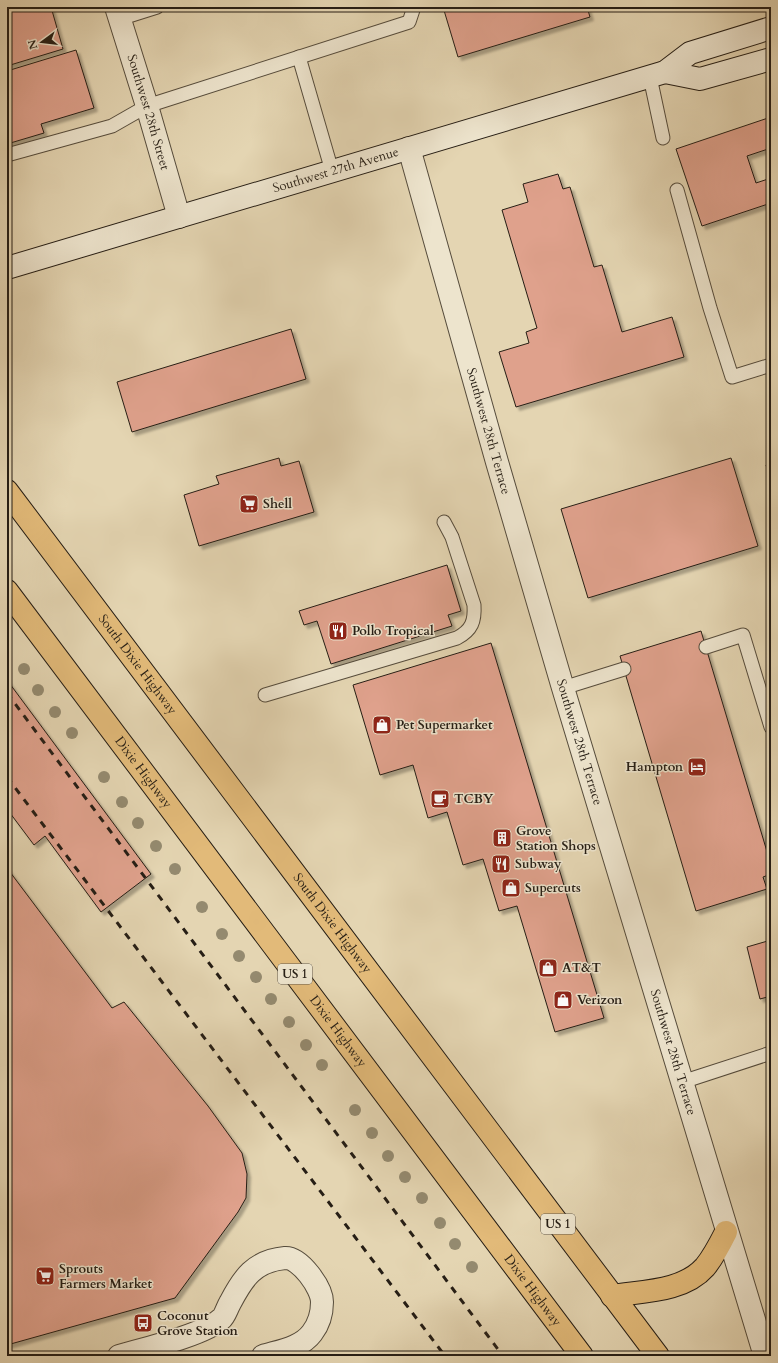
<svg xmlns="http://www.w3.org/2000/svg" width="778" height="1363" font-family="Cardo,serif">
<defs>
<filter id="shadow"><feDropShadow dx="3.5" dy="3.5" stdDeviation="1" flood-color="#0004"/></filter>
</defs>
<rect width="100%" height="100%" fill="#e4d5b2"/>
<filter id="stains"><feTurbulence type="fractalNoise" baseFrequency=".005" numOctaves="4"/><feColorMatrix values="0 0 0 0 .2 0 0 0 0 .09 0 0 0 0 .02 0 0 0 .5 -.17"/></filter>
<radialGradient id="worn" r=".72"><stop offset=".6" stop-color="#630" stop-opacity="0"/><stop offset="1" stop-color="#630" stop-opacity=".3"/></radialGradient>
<g fill="#dfa18c" stroke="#261e15" filter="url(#shadow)">
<polygon points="7,7 51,7 63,49 7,66"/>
<polygon points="443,7 587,7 590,17 458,57"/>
<polygon points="76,50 94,108 41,124 44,133 7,144 7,71"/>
<polygon points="771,117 771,148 747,156 756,183 771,178 771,203 702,226 676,149"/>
<polygon points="558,174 563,189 570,187 594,267 602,265 622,332 672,317 684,357 516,407 499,352 529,343 526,332 537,328 502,210 528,202 523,184"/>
<polygon points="291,329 306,379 132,432 117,382"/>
<polygon points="279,458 281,466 299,461 314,512 199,546 184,495 219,484 216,476"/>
<polygon points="731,458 758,546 588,598 561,509"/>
<polygon points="771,463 771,482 766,465"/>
<polygon points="447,565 461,611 448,615 452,626 331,664 317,621 304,625 299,611"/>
<polygon points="701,631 771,865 771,874 763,877 767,889 696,911 620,656"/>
<polygon points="491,643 604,1018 555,1032 517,906 499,911 483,859 463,865 447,812 428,818 413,765 380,775 353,685"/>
<polygon points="7,680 151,874 101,912 45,836 34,845 7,809"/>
<polygon points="7,868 112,1008 124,1002 208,1106 242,1153 247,1174 246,1198 238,1212 175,1298 7,1345"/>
<polygon points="771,940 771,996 760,999 747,947"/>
</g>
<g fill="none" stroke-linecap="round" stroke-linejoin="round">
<defs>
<g id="lane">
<polyline points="119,19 157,7"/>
<polyline points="299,57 332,171"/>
<polyline points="650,77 663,138"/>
<polyline points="7,155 112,126 147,106 409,22 414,7"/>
<polyline points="677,190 710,308 732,377 771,365"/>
<polyline points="706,647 743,635 771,727"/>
<polyline points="563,688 624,669"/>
<path d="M 265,695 L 457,638 C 472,630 475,621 474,605 L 452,537 L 444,522"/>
<polyline points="682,1082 771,1053"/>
</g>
<g id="street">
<path id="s1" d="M 116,7 L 147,106 L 179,217"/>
<path id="s2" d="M 409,148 L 497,462 L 563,688 L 765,1356"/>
<path d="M 119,1356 C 143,1349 204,1335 221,1319 C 225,1316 227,1308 230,1303 C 243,1278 254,1261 285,1258 C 300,1257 322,1288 322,1302 C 322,1313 319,1324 312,1333 C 301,1348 279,1351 263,1356"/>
</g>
<g id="secondary">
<polyline points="665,72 700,79 771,59"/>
<path id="s3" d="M 7,268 L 665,72 L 690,53 L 771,28"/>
</g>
<g id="highway">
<path id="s4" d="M 7,491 L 658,1356"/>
<path id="s5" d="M 7,591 L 582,1356"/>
<path d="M 612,1296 C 642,1291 683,1292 705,1267 C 714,1256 720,1244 726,1232"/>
</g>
</defs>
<use href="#lane" stroke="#564c3c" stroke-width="15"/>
<use href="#street" stroke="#564c3c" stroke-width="24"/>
<use href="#secondary" stroke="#261e15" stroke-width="24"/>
<use href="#highway" stroke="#261e15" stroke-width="24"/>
<use href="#lane" stroke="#ede4cd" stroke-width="13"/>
<use href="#street" stroke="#ede4cd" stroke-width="22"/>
<use href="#secondary" stroke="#ede4cd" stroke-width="22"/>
<use href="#highway" stroke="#e2ba79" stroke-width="22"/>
<g stroke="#261e15" stroke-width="3" stroke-dasharray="7 7" stroke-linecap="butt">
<polyline points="7,693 503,1356"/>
<polyline points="7,777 445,1356"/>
</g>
</g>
<g fill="#948a6f">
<circle cx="24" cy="669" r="6"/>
<circle cx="38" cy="690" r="6"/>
<circle cx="55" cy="712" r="6"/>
<circle cx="72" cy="733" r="6"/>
<circle cx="104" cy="777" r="6"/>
<circle cx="122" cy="802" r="6"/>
<circle cx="138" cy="823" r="6"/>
<circle cx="156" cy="846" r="6"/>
<circle cx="175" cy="869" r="6"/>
<circle cx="202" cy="907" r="6"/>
<circle cx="222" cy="934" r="6"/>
<circle cx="239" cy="956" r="6"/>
<circle cx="256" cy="977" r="6"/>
<circle cx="271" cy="999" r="6"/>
<circle cx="289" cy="1022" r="6"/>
<circle cx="306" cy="1045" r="6"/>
<circle cx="322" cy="1065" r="6"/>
<circle cx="355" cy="1110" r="6"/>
<circle cx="372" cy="1133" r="6"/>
<circle cx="388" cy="1156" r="6"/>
<circle cx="405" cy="1177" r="6"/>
<circle cx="422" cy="1198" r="6"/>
<circle cx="440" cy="1223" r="6"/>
<circle cx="455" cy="1244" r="6"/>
<circle cx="472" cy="1267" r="6"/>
</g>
<defs>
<symbol id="supermarket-square" viewBox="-11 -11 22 22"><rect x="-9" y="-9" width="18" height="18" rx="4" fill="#8f2418" stroke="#ede4cd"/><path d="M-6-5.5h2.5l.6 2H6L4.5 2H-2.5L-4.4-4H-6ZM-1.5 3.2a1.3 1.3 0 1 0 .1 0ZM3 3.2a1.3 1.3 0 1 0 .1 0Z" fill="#fff"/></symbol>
<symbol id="restaurant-square" viewBox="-11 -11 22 22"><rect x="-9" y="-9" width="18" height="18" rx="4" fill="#8f2418" stroke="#ede4cd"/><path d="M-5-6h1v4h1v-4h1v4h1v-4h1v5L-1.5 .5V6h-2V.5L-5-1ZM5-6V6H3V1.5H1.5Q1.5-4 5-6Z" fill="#fff"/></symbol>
<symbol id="shop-square" viewBox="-11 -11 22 22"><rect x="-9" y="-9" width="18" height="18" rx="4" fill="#8f2418" stroke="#ede4cd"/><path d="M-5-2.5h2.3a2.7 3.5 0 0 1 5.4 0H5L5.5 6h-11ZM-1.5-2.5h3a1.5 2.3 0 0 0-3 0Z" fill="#fff"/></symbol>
<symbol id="hotel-square" viewBox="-11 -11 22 22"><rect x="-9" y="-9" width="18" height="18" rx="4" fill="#8f2418" stroke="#ede4cd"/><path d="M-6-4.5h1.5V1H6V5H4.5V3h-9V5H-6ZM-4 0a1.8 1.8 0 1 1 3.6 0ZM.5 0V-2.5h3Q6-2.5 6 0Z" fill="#fff"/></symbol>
<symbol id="cafe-square" viewBox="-11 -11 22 22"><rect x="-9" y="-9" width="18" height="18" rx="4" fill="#8f2418" stroke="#ede4cd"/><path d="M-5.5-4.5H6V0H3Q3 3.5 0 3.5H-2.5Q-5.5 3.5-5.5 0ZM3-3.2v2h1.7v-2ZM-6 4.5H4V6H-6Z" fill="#fff"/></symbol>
<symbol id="building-square" viewBox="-11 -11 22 22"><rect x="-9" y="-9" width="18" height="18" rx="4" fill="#8f2418" stroke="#ede4cd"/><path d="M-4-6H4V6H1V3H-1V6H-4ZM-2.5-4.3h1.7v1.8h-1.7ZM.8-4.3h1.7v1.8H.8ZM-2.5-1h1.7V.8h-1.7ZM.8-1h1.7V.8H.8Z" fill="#fff"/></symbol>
<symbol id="bus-square" viewBox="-11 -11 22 22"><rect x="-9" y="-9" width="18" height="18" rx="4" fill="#8f2418" stroke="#ede4cd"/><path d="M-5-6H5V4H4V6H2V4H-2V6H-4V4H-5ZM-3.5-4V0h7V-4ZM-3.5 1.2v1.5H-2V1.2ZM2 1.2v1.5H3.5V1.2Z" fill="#fff"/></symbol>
</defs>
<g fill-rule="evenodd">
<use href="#supermarket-square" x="238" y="493" width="22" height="22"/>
<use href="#restaurant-square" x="327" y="620" width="22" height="22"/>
<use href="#shop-square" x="371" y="714" width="22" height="22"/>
<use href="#hotel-square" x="686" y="756" width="22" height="22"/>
<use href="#cafe-square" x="429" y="788" width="22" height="22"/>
<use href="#building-square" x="491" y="827" width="22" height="22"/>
<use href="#restaurant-square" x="490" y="853" width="22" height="22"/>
<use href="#shop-square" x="500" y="877" width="22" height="22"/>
<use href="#shop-square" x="537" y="957" width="22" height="22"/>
<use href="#shop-square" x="552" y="989" width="22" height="22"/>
<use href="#supermarket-square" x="34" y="1265" width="22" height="22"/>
<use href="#bus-square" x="132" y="1312" width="22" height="22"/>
</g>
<g text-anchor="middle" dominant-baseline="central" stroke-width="3" stroke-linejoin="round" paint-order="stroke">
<g fill="#ede4cd" stroke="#62594c" stroke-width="1">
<rect x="278" y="964" width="34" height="20" rx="3"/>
<rect x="541" y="1214" width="34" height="20" rx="3"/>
</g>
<g font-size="12" font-weight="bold" fill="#261e15">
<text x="295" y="974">US 1</text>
<text x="558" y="1224">US 1</text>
</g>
<g font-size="13" fill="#261e15" stroke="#ede4cd">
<text stroke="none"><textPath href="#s1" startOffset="110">Southwest 28th Street</textPath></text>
<text stroke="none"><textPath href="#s3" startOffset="343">Southwest 27th Avenue</textPath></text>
<text stroke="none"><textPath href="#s2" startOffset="294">Southwest 28th Terrace</textPath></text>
<text stroke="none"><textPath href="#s4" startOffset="217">South Dixie Highway</textPath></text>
<text stroke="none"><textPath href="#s2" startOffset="618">Southwest 28th Terrace</textPath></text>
<text stroke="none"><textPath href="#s5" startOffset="227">Dixie Highway</textPath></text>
<text stroke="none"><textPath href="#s4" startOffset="541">South Dixie Highway</textPath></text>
<text stroke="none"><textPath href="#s5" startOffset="551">Dixie Highway</textPath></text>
<text stroke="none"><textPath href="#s2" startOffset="942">Southwest 28th Terrace</textPath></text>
<text stroke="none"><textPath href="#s5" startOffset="875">Dixie Highway</textPath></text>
</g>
<g font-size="13" font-weight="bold" fill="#261e15" stroke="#ede4cd" text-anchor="start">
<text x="263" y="504">Shell</text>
<text x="352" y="631">Pollo Tropical</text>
<text x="396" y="725">Pet Supermarket</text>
<text x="683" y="767" text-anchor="end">Hampton</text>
<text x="454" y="799">TCBY</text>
<text x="516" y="831">Grove<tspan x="516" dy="15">Station Shops</tspan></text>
<text x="515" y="864">Subway</text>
<text x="525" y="888">Supercuts</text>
<text x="562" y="968">AT&amp;T</text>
<text x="577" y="1000">Verizon</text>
<text x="59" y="1269">Sprouts<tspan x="59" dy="15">Farmers Market</tspan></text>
<text x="157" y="1316">Coconut<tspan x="157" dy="15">Grove Station</tspan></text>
</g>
</g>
<rect width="778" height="1363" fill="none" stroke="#e4d5b2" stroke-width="24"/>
<rect x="8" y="8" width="762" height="1347" fill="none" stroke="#261e15" stroke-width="2"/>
<rect x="12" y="12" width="754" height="1339" fill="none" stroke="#261e15"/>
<g transform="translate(42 42) rotate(255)" stroke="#ede4cd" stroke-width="3" paint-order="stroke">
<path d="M0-3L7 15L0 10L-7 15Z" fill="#261e15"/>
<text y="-6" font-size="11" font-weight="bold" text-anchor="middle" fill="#261e15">N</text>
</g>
<rect width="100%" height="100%" filter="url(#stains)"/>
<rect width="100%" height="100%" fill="url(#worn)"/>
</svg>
